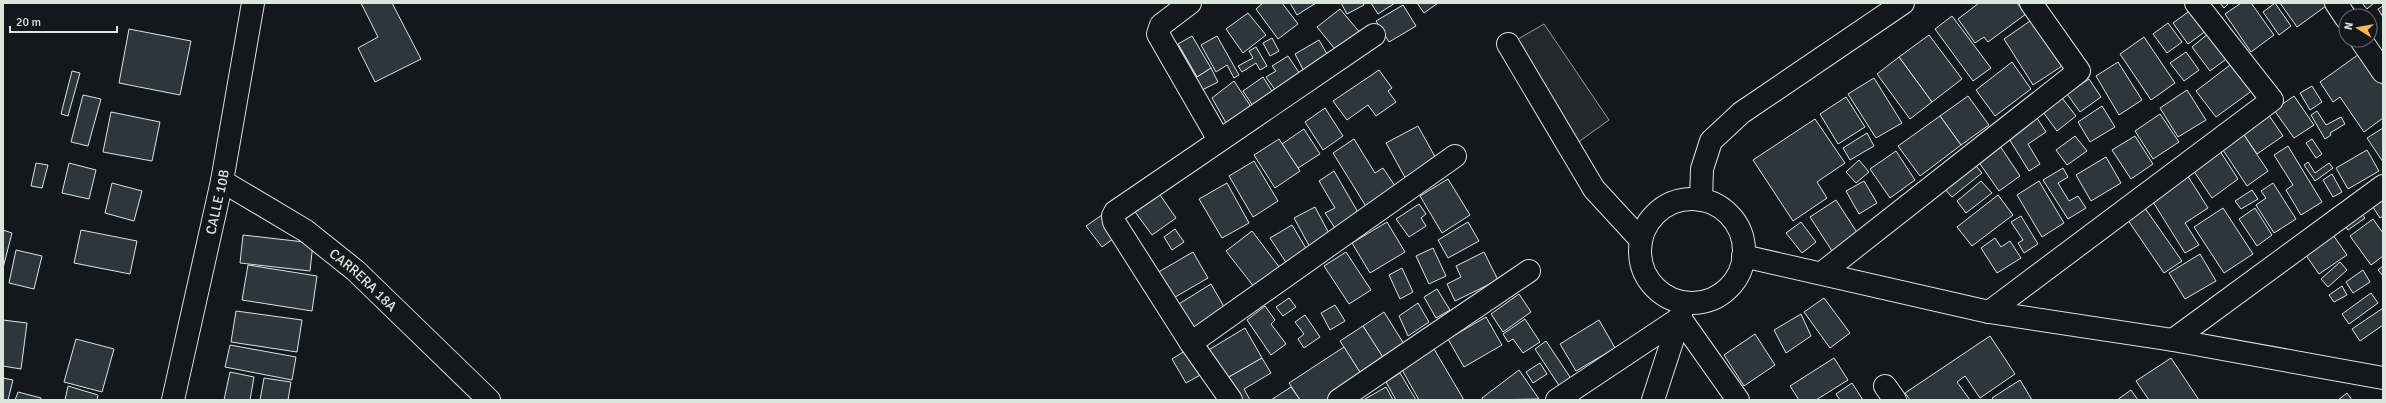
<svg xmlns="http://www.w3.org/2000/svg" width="2386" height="403" font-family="Signika,sans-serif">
<rect width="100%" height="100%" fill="#14181c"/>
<polygon fill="#24282b" stroke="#939e99" points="1544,24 1609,120 1570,148 1508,45"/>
<g fill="#2c363c" stroke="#d8e6dc">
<polygon points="361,3 392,3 421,59 375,82 358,48 378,37"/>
<polygon points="1263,3 1282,3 1298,24 1278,39 1256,9"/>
<polygon points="1290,3 1316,3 1297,15"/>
<polygon points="1341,3 1363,3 1364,5 1347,14"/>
<polygon points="1371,3 1395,3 1378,14"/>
<polygon points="1417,3 1438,3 1424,13"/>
<polygon points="1979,3 2017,3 2026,14 1988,42 1984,37 1975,43 1958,19"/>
<polygon points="2220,3 2229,3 2224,8"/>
<polygon points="2241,3 2251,3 2274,35 2251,52 2225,14"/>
<polygon points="2275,3 2291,26 2279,35 2263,12"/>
<polygon points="2280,3 2330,3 2297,27"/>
<polygon points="2362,3 2374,3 2367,9"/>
<polygon points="1403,5 1416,26 1389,42 1376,21"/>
<polygon points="2383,6 2383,17 2378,9"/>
<polygon points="2195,7 2210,28 2188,44 2173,23"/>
<polygon points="1340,9 1362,35 1339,54 1317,27"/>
<polygon points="1248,13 1266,35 1243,53 1226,29"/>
<polygon points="1952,16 1991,68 1973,81 1935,29"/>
<polygon points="2033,19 2062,66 2033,85 2004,39"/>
<polygon points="2168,23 2182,42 2167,53 2153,34"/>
<polygon points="129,29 191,41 180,95 119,83"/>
<polygon points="2209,33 2229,57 2210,71 2192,47"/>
<polygon points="1929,35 1962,79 1932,102 1899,57"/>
<polygon points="1192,36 1211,68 1197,77 1178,44"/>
<polygon points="1217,36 1239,75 1234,78 1227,65 1216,72 1201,45"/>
<polygon points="2144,37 2175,83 2151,100 2120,54"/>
<polygon points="1272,38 1279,51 1270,56 1263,43"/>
<polygon points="1319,40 1330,59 1305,73 1295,54"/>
<polygon points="1178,44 1197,77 1211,68 1218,82 1196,93 1173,47"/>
<polygon points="1256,47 1267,66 1260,70 1256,63 1242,72 1238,66 1253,58 1249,51"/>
<polygon points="2186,52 2199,70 2184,81 2170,63"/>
<polygon points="2362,52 2383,82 2383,118 2364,132 2340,97 2333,102 2320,82"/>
<polygon points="1288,56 1302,77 1278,94 1266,77 1276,71 1272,66"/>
<polygon points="1899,57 1932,102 1910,119 1877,74"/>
<polygon points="2012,62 2031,89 1995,116 1976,90"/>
<polygon points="2118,62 2142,100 2119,115 2096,76"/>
<polygon points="2234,62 2253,90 2216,117 2196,91"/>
<polygon points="1379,70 1392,88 1388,91 1396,102 1376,116 1368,105 1347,120 1333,101"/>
<polygon points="72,71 80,73 68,116 61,114"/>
<polygon points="1263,77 1275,96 1255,109 1243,91"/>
<polygon points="1874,78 1902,123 1876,138 1848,94"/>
<polygon points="2089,79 2101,97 2080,112 2067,94"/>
<polygon points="1234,81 1255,113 1230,130 1212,98"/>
<polygon points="2312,86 2322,102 2310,110 2300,93"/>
<polygon points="2187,90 2206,120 2178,137 2160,108"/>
<polygon points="83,95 101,99 88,146 71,142"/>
<polygon points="1968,96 1989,125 1961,145 1940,116"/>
<polygon points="2294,96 2314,125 2294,138 2274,110"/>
<polygon points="1846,97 1865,127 1838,144 1820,114"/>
<polygon points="2062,98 2076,116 2057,131 2043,112"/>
<polygon points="2102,106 2115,127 2090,142 2078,122"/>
<polygon points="1325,108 1343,136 1323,150 1305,122"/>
<polygon points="2317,111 2326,125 2341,117 2345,124 2330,133 2331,135 2325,139 2311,115"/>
<polygon points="111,112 160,122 152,161 103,152"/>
<polygon points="2160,114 2179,142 2153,159 2135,131"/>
<polygon points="2268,114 2283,136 2257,154 2242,132"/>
<polygon points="2035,115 2046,132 2028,144 2040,164 2029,171 2006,134"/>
<polygon points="1940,116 1961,145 1920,176 1898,146"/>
<polygon points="1815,119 1845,163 1817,182 1827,198 1793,221 1753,160"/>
<polygon points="1418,126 1439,164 1407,181 1386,143"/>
<polygon points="2383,128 2383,162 2367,138"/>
<polygon points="1304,129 1320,154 1298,168 1282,144"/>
<polygon points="2242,132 2268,171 2247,186 2221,147"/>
<polygon points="1867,133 1874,146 1850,160 1843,148"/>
<polygon points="2075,136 2087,151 2067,165 2056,150"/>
<polygon points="2135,136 2153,164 2131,179 2112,150"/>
<polygon points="1279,139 1300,171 1275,188 1254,155"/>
<polygon points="1354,139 1375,173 1383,168 1397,189 1367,208 1333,153"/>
<polygon points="2312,139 2322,154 2316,158 2306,143"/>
<polygon points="2000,146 2020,176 1999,191 1978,161"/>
<polygon points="2288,146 2322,202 2301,215 2286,190 2293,185 2274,155"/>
<polygon points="2218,148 2238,179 2212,198 2191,167"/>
<polygon points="2367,150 2379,171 2348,189 2336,168"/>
<polygon points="1896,151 1915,180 1890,198 1870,169"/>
<polygon points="2106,157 2121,183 2091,201 2076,175"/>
<polygon points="1859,160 1869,172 1856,183 1846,172"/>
<polygon points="1254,161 1278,201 1253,217 1229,176"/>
<polygon points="1972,161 1982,173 1952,197 1942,186"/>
<polygon points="2308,162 2315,173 2329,163 2333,168 2315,181 2304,165"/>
<polygon points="36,163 48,165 42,188 31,186"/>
<polygon points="69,163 96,170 89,199 62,193"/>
<polygon points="2063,168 2068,177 2058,183 2069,201 2078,196 2086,208 2068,219 2043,180"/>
<polygon points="2184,170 2208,208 2185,223 2199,245 2185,253 2148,194"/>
<polygon points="1334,171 1359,214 1335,228 1325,213 1335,208 1319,181"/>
<polygon points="2332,174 2342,192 2333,197 2323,180"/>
<polygon points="1448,179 1470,215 1442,233 1420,196"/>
<polygon points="1864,181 1877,203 1859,214 1846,191"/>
<polygon points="1981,181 1992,193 1966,213 1957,201"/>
<polygon points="2039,181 2064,223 2042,237 2017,195"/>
<polygon points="112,183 142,191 134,221 105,213"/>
<polygon points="1227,183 1249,223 1222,238 1199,199"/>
<polygon points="2273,183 2296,219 2274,233 2256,205 2266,198 2261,191"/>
<polygon points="2252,190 2258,199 2241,209 2235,201"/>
<polygon points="1158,192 1176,218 1152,235 1133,209"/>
<polygon points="2383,192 2383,216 2380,218 2369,201"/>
<polygon points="1998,195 2013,215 1972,246 1957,227"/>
<polygon points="1836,200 1858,234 1832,251 1810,217"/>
<polygon points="2140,201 2182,261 2164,273 2123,213"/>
<polygon points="1419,204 1426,214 1421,218 1426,226 1409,237 1396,219"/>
<polygon points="1315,207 1332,239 1312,251 1294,218"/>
<polygon points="2223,208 2253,254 2224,273 2194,227"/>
<polygon points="2255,208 2272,235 2257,246 2239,219"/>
<polygon points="2360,212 2365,218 2348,230 2344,224"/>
<polygon points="1102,215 1117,236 1102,247 1086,226"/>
<polygon points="2021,216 2038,244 2024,253 2018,243 2023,240 2011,222"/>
<polygon points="2373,219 2383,233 2383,256 2371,265 2350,236"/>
<polygon points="1387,222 1405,252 1370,273 1352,243"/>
<polygon points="1468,222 1479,241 1448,258 1438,240"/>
<polygon points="1801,222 1816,242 1802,253 1786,233"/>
<polygon points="1292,225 1310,255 1289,267 1270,238"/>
<polygon points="1175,229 1184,242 1172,250 1164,237"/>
<polygon points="3,230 12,233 3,268"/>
<polygon points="81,230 137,241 130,274 74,263"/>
<polygon points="1252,231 1283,272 1258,292 1226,251"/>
<polygon points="2331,232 2347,255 2319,274 2303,251"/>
<polygon points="243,235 313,243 310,271 240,263"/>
<polygon points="1995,238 2001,247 2010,241 2021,258 1997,273 1981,248"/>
<polygon points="1433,248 1446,276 1429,284 1416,256"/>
<polygon points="16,250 42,256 34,289 9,283"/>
<polygon points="1193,252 1208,278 1170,300 1155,274"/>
<polygon points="1346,252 1371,290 1349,304 1324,266"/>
<polygon points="1484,252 1498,280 1455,301 1447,284 1461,277 1456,266"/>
<polygon points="2200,254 2216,281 2185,299 2169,273"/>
<polygon points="2340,262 2347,270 2328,287 2321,279"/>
<polygon points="248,265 317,276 312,311 242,300"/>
<polygon points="2383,266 2383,276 2378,270"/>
<polygon points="1402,268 1413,292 1400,299 1389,275"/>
<polygon points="2363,270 2370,282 2353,293 2346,282"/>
<polygon points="1211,284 1227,312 1189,334 1174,307"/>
<polygon points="2342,286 2347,295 2334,302 2329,295"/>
<polygon points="1437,289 1450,310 1436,318 1424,297"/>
<polygon points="2371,293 2378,303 2349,324 2342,314"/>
<polygon points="1519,294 1531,312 1503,332 1491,314"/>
<polygon points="1289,298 1296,307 1283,316 1276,307"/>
<polygon points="1824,298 1850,333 1830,348 1804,312"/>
<polygon points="1418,303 1429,322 1408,336 1399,316"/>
<polygon points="1335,305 1345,321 1330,330 1321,313"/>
<polygon points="1265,306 1275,320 1271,324 1286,344 1271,355 1247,320"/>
<polygon points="2383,308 2383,325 2360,341 2352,329"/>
<polygon points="236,311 302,320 297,352 231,342"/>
<polygon points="1384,312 1404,344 1383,358 1363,326"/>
<polygon points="1801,314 1811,336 1786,353 1774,330"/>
<polygon points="1305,315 1320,337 1304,348 1298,339 1304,334 1295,322"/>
<polygon points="1486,317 1502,345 1464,367 1448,339"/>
<polygon points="1525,319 1540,342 1523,353 1513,339 1508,342 1503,334"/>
<polygon points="3,320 27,323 21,369 3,366"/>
<polygon points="1599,320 1615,348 1576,371 1560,344"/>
<polygon points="1363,326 1386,362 1363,377 1340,341"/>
<polygon points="1245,328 1262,358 1222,381 1202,354"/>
<polygon points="1755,334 1775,365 1744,386 1724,355"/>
<polygon points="1990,336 2015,374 1980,398 1965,376 1957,382 1970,400 1910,400 1905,393"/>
<polygon points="76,339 114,349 102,392 64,382"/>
<polygon points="1546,341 1572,380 1560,387 1535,349"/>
<polygon points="230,345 296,357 292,380 225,367"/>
<polygon points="1344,347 1363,377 1329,400 1300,400 1289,383"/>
<polygon points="1188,349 1202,374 1186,383 1172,359"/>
<polygon points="1434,349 1464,400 1419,400 1401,368"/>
<polygon points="1262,358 1271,373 1244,389 1250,400 1236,400 1222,381"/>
<polygon points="1834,358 1848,380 1816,400 1799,400 1790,386"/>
<polygon points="2171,358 2199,400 2149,400 2136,381"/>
<polygon points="1540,363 1547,374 1533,383 1526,372"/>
<polygon points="1519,370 1539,399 1483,400 1482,398"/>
<polygon points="230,372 254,377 250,400 224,400"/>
<polygon points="1400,373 1416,400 1396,400 1386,382"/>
<polygon points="3,378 13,380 8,400 3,400"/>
<polygon points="264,378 291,382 288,400 260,400"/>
<polygon points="2020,380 2032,400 1994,400 1992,398"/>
<polygon points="1852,383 1863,400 1840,400 1836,394"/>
<polygon points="68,386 98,395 97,400 65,400"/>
<polygon points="1291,387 1300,400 1271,400"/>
<polygon points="1386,387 1393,400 1366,400 1365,399"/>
<polygon points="2131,390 2138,400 2117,400"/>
<polygon points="18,392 41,398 41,400 15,400"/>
<polygon points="2347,393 2352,400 2338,400"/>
</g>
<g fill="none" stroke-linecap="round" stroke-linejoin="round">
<defs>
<g id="minor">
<polyline points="1190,3 1161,25 1158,34 1219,140"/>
<polyline points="2336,3 2346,18"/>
<polyline points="2361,40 2383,72"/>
<polyline points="1508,44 1594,189 1641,240"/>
<path id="s1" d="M 222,181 L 306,231 L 356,271 L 489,400"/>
<circle cx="1692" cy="251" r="52"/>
<polyline points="1701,200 1702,169 1711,141 1741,113 1903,3"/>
<polyline points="1743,256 1989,312 2173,340 2383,378"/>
<polyline points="1822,273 2079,71 2031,3"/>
<polyline points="1989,312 2272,100 2196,3"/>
<polyline points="2173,340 2383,186"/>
<polyline points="1191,343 1455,156"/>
<polyline points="1885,386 1895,400"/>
<path id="s2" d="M 173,400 L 222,181 L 253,3"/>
<polyline points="1231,400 1191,343 1114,222 1113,216 1115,212 1374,35"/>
<polyline points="1339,400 1529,271"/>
<polyline points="1557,400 1680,318 1738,400"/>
<polyline points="1653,400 1681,314"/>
</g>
</defs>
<use href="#minor" stroke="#d8e6dc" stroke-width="24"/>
<use href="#minor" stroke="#14181c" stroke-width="22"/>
</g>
<g text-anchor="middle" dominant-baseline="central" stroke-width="3" stroke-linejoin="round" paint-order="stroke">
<g font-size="14" fill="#d8e6dc" stroke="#14181c">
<text stroke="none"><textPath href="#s2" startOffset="203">CALLE 10B</textPath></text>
<text stroke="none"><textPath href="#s1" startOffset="173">CARRERA 18A</textPath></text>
</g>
</g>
<rect width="2386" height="403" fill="none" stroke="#d8e6dc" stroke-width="8"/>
<g transform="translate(2358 28) rotate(281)"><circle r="19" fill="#14181c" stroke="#626a69"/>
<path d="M0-3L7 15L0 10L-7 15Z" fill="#ffb74d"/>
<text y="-6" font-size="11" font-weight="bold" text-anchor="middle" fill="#d8e6dc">N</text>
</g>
<path d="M10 26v6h107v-6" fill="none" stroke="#d8e6dc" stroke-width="2"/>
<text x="16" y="26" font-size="12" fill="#d8e6dc" stroke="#14181c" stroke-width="3" paint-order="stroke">20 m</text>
</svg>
